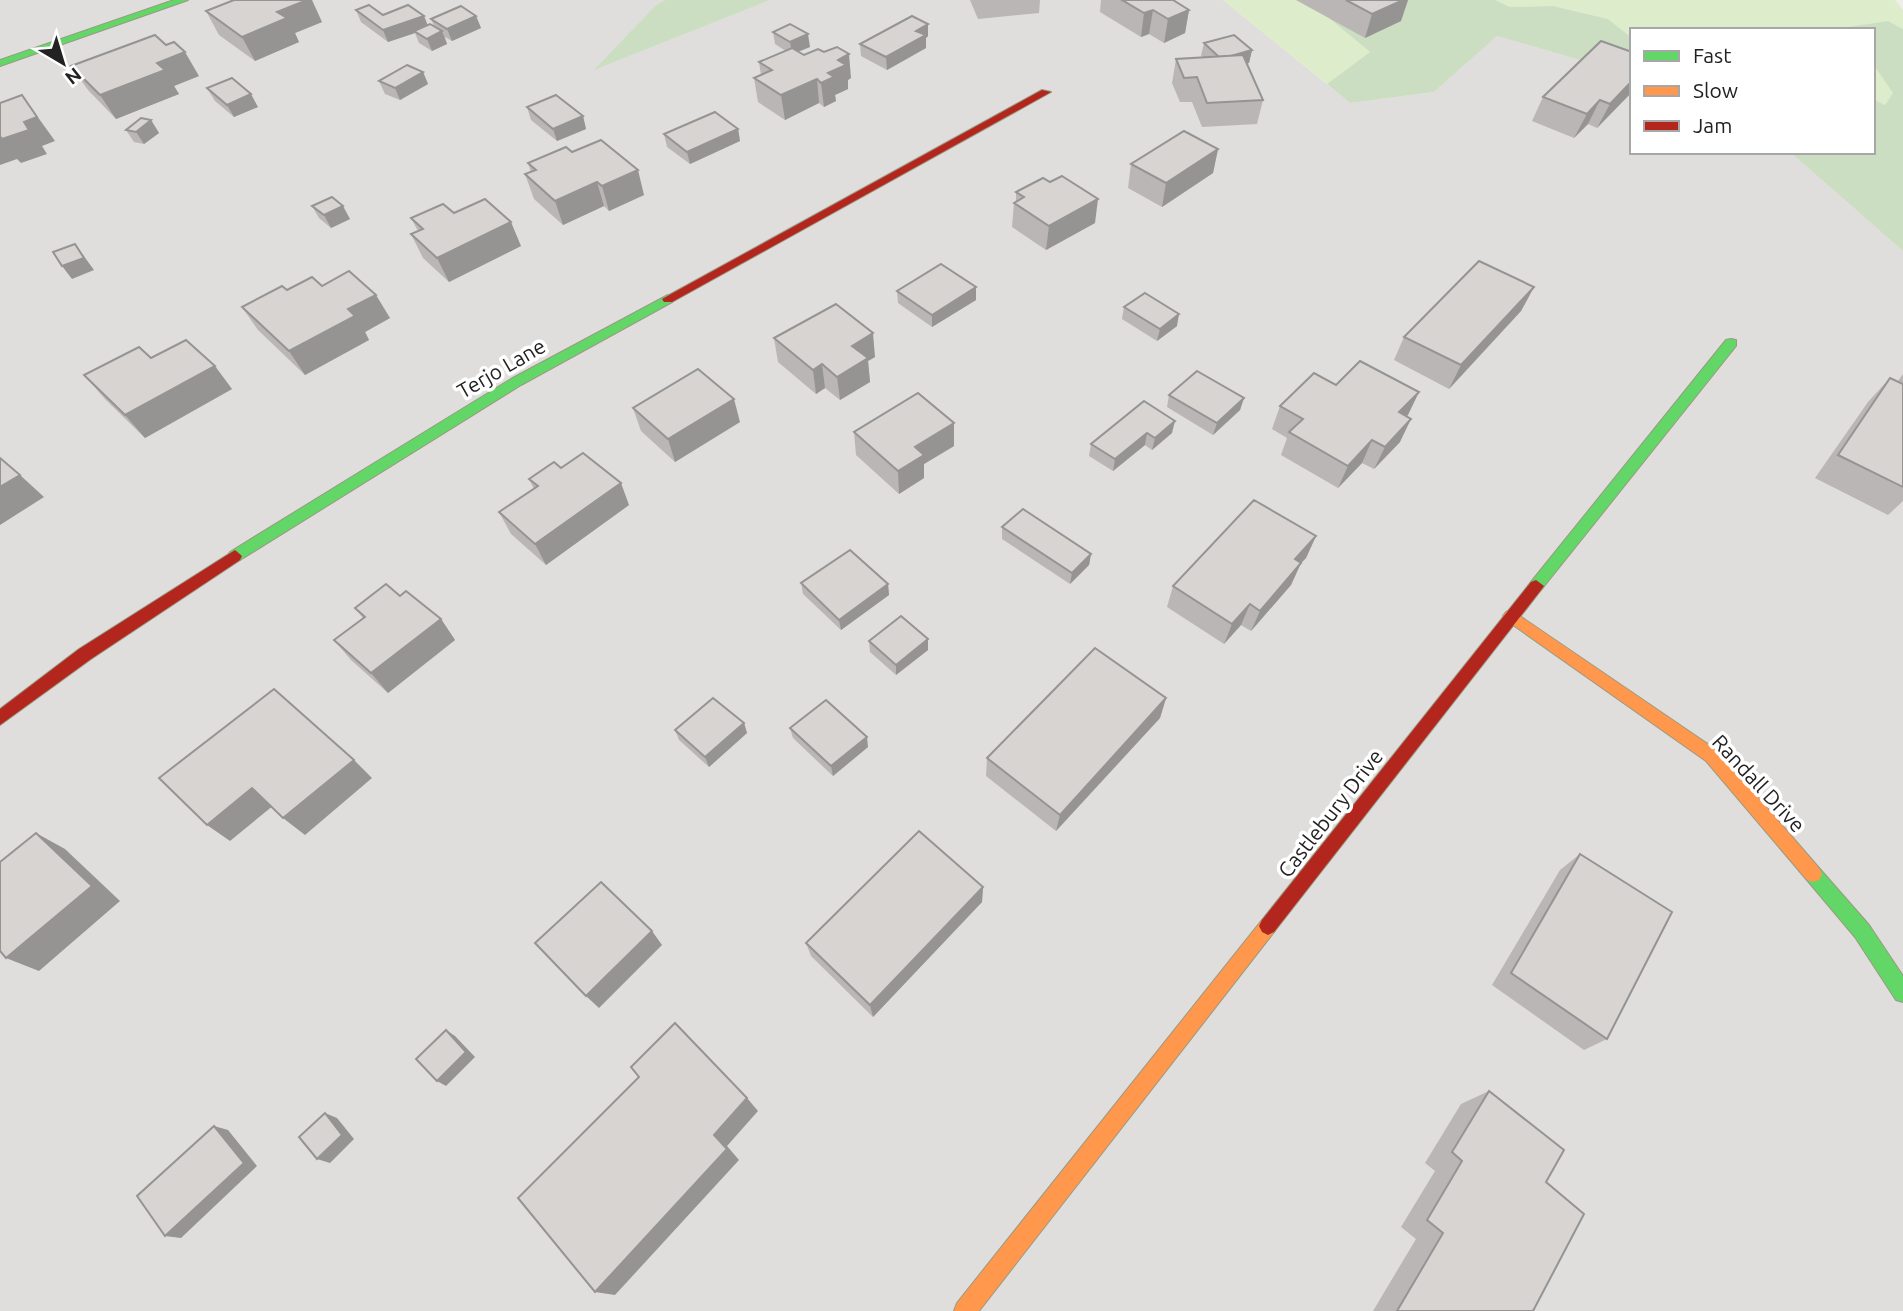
<svg xmlns="http://www.w3.org/2000/svg" width="1903" height="1311" font-family="Ubuntu,sans-serif">
<rect width="100%" height="100%" fill="#f0eeeb"/>
<polygon fill="#dfdedc" points="0,0 665,0 656,5 596,69 770,0 1223,0 1350,103 1434,92 1497,36 1632,75 1632,152 1790,152 1903,251 1903,1311 0,1311"/>
<g fill="#ddeccb">
<polygon points="1223,0 1307,0 1370,52 1327,84"/>
<polygon points="1495,0 1895,0 1903,10 1903,29 1888,21 1849,27 1851,30 1632,30 1632,38 1608,19 1553,6 1510,7"/>
<polygon points="1873,64 1893,93 1885,105 1873,99"/>
</g>
<g fill="#cbdec1">
<polygon points="665,0 770,0 594,70 656,5"/>
<polygon points="1307,0 1495,0 1510,7 1553,6 1608,19 1632,38 1632,75 1497,36 1434,92 1350,103 1327,84 1370,52"/>
<polygon points="1888,21 1903,29 1903,251 1790,152 1873,152 1873,99 1885,105 1893,93 1873,64 1873,30 1851,30 1848,27"/>
</g>
<g fill="none" stroke-linecap="round" stroke-linejoin="round">
<defs>
<g id="fast">
<polygon points="174,0 188,0 0,66 0,60"/>
<polygon points="668,295 674,299 672,302 521,385 240,560 230,560 228,556 230,552 511,379"/>
<polygon points="1731,339 1736,340 1736,346 1541,590 1531,590 1528,586 1531,582 1726,340"/>
<polygon points="1813,866 1819,868 1869,925 1903,976 1903,1002 1896,1000 1855,937 1807,880 1804,874 1807,868"/>
</g>
<g id="slow">
<polygon points="1511,610 1718,751 1819,868 1822,874 1819,880 1813,882 1807,880 1706,761 1506,620 1503,616 1506,612"/>
<polygon points="1268,917 1274,920 1277,926 1274,932 979,1311 954,1311 957,1303 1262,920"/>
</g>
<g id="jam">
<polygon points="1042,90 1051,92 672,302 664,302 662,299"/>
<polygon points="235,550 242,556 240,560 91,659 0,725 0,709 79,649"/>
<polygon points="1536,580 1544,586 1541,590 1274,932 1268,935 1262,932 1259,926 1262,920 1531,582"/>
</g>
</defs>
<use href="#fast" stroke="#999a82" stroke-width="2"/>
<use href="#slow" stroke="#999a82" stroke-width="2"/>
<use href="#jam" stroke="#999a82" stroke-width="2"/>
<use href="#fast" fill="#63d668" fill-rule="evenodd"/>
<use href="#slow" fill="#ff974d" fill-rule="evenodd"/>
<use href="#jam" fill="#b3261e" fill-rule="evenodd"/>
</g>
<g fill="#b9b6b5">
<polygon points="970,0 1040,0 1039,13 978,19"/>
<polygon points="1101,0 1173,0 1189,10 1185,33 1164,43 1149,34 1141,37 1100,12"/>
<polygon points="1296,0 1408,0 1401,21 1365,38"/>
<polygon points="356,10 383,15 434,26 431,19 476,16 481,28 452,41 445,37 447,44 432,51 419,43 415,33 388,42 361,22"/>
<polygon points="206,11 322,22 295,33 299,42 255,61 219,35"/>
<polygon points="928,24 928,36 926,38 926,48 887,70 861,56 860,44"/>
<polygon points="773,32 810,47 798,52 851,78 848,80 848,89 835,95 836,101 824,107 819,103 785,120 758,102 754,78 761,75 759,62 786,51 775,44"/>
<polygon points="1204,43 1252,50 1249,63 1247,63 1263,100 1257,124 1202,127 1192,102 1180,102 1172,83 1176,59 1203,57 1201,56"/>
<polygon points="1632,52 1632,92 1597,128 1588,124 1574,138 1532,121 1543,97"/>
<polygon points="71,66 199,76 174,86 179,94 116,119 88,90"/>
<polygon points="423,72 428,84 400,100 385,94 379,81"/>
<polygon points="207,88 258,107 234,117 215,101"/>
<polygon points="527,107 583,116 586,129 557,141 531,120"/>
<polygon points="151,120 159,133 144,144 134,142 126,130"/>
<polygon points="738,129 740,141 690,164 667,147 664,134"/>
<polygon points="1218,149 1213,173 1162,207 1128,188 1131,164"/>
<polygon points="572,152 644,195 609,211 604,206 563,225 534,199 525,174 531,172 528,163"/>
<polygon points="1016,192 1095,223 1046,250 1012,227 1014,203 1016,202"/>
<polygon points="312,206 350,219 331,228 319,218"/>
<polygon points="454,213 521,246 449,282 423,258 411,234 418,231 411,218"/>
<polygon points="322,286 390,318 365,332 369,340 305,375 258,330 242,307 287,290"/>
<polygon points="1534,287 1521,311 1449,389 1394,360 1404,337"/>
<polygon points="897,291 976,300 932,327 898,303"/>
<polygon points="1124,307 1177,326 1157,341 1122,319"/>
<polygon points="774,338 875,357 868,361 870,382 840,400 825,388 816,394 778,362"/>
<polygon points="151,358 232,389 145,438 105,399 84,375"/>
<polygon points="1903,374 1903,501 1888,515 1815,478 1868,402 1890,378 1898,381"/>
<polygon points="1336,385 1419,392 1406,416 1400,442 1374,469 1362,463 1338,488 1281,455 1287,438 1272,429 1280,406"/>
<polygon points="1169,395 1244,398 1240,410 1213,435 1167,407"/>
<polygon points="1144,401 1172,433 1152,450 1145,445 1113,471 1089,456 1091,444"/>
<polygon points="633,408 740,422 675,462 641,431"/>
<polygon points="954,423 954,446 924,464 924,478 899,494 856,455 854,432"/>
<polygon points="561,468 629,505 546,565 511,534 499,512 534,489 529,479"/>
<polygon points="1002,527 1091,554 1089,565 1070,584 1002,539"/>
<polygon points="1316,536 1306,558 1301,563 1291,585 1251,631 1241,625 1224,644 1167,607 1173,586"/>
<polygon points="801,583 888,584 889,595 841,630 803,594"/>
<polygon points="400,596 441,619 455,640 388,693 351,660 334,640 363,618 355,608"/>
<polygon points="869,641 928,650 896,675 870,652"/>
<polygon points="1166,698 1160,718 1056,831 986,776 987,758"/>
<polygon points="744,723 747,733 709,767 679,740 675,730"/>
<polygon points="790,728 868,747 833,776 793,738"/>
<polygon points="1580,854 1607,1039 1584,1050 1492,985 1560,870"/>
<polygon points="983,887 982,902 873,1017 811,956 806,943"/>
<polygon points="1489,1091 1546,1182 1533,1311 1373,1311 1416,1239 1401,1227 1435,1171 1425,1163 1461,1104"/>
</g>
<g fill="#969493">
<polygon points="307,0 312,0 322,22 295,33 299,42 255,61 242,37 277,12"/>
<polygon points="1403,0 1408,0 1401,21 1365,38 1372,14"/>
<polygon points="1153,10 1149,34 1141,37 1144,13"/>
<polygon points="1189,10 1185,33 1164,43 1168,19"/>
<polygon points="424,16 429,28 414,31 415,33 388,42 383,30"/>
<polygon points="476,16 481,28 452,41 447,29"/>
<polygon points="928,24 928,36 926,38 926,48 887,70 886,57 916,31"/>
<polygon points="442,31 447,44 432,51 427,39"/>
<polygon points="808,34 810,47 792,54 790,42"/>
<polygon points="1252,50 1249,63 1218,71 1221,59"/>
<polygon points="185,52 199,76 174,86 179,94 116,119 100,95 157,63"/>
<polygon points="849,54 851,78 848,80 848,89 835,95 836,101 824,107 821,83 838,60"/>
<polygon points="423,72 428,84 400,100 395,88"/>
<polygon points="817,79 819,103 785,120 781,95"/>
<polygon points="1632,81 1632,92 1597,128 1610,104"/>
<polygon points="251,94 258,107 234,117 227,105"/>
<polygon points="22,95 55,141 42,146 47,154 21,163 17,159 0,165 0,136 24,122"/>
<polygon points="1600,100 1588,124 1574,138 1587,114"/>
<polygon points="583,116 586,129 557,141 553,129"/>
<polygon points="151,120 159,133 144,144 136,132"/>
<polygon points="738,129 740,141 690,164 687,152"/>
<polygon points="1218,149 1213,173 1162,207 1166,183"/>
<polygon points="638,170 644,195 609,211 602,186"/>
<polygon points="597,182 604,206 563,225 555,201"/>
<polygon points="1098,199 1095,223 1046,250 1049,226"/>
<polygon points="343,206 350,219 331,228 324,215"/>
<polygon points="511,222 521,246 449,282 437,258"/>
<polygon points="75,244 94,270 72,279 62,266"/>
<polygon points="976,287 976,300 932,327 932,315"/>
<polygon points="1534,287 1521,311 1449,389 1461,365"/>
<polygon points="376,295 390,318 365,332 369,340 305,375 289,351 348,309"/>
<polygon points="1179,314 1177,326 1157,341 1160,329"/>
<polygon points="873,333 875,357 868,361 870,382 840,400 837,377 852,346"/>
<polygon points="822,364 825,388 816,394 813,370"/>
<polygon points="215,366 232,389 145,438 125,415"/>
<polygon points="1419,392 1408,415 1388,435 1399,412"/>
<polygon points="1244,398 1240,410 1213,435 1217,423"/>
<polygon points="734,399 740,422 675,462 668,439"/>
<polygon points="1411,419 1400,442 1374,469 1385,447"/>
<polygon points="1175,421 1172,433 1152,450 1155,438"/>
<polygon points="954,423 954,446 924,464 924,478 899,494 898,471 915,447"/>
<polygon points="1147,433 1145,445 1113,471 1115,459"/>
<polygon points="1372,440 1362,463 1338,488 1348,466"/>
<polygon points="20,475 44,497 0,525 0,487"/>
<polygon points="621,483 629,505 546,565 535,544"/>
<polygon points="1316,536 1306,558 1301,563 1291,585 1251,631 1260,611 1295,559"/>
<polygon points="1091,554 1089,565 1070,584 1072,573"/>
<polygon points="888,584 889,595 841,630 839,620"/>
<polygon points="1250,604 1241,625 1224,644 1232,624"/>
<polygon points="441,619 455,640 388,693 371,673"/>
<polygon points="928,639 928,650 896,675 896,665"/>
<polygon points="1166,698 1160,718 1056,831 1060,815"/>
<polygon points="744,723 747,733 709,767 705,757"/>
<polygon points="867,737 868,747 833,776 831,766"/>
<polygon points="354,760 372,778 305,835 283,818"/>
<polygon points="252,788 274,805 230,841 207,825"/>
<polygon points="36,833 65,849 120,901 39,971 6,958"/>
<polygon points="983,887 982,902 873,1017 870,1005"/>
<polygon points="652,931 662,945 599,1008 586,996"/>
<polygon points="446,1030 455,1036 475,1057 446,1086 437,1081"/>
<polygon points="747,1098 758,1111 727,1146 739,1160 615,1295 595,1292 714,1135"/>
<polygon points="325,1113 337,1118 354,1139 330,1163 317,1159"/>
<polygon points="214,1126 228,1130 257,1166 181,1238 165,1236"/>
</g>
<g fill="#d7d4d2" stroke="#969493" stroke-width="2">
<polygon points="234,0 307,0 277,12 287,18 242,37 206,11"/>
<polygon points="1122,0 1173,0 1189,10 1168,19 1153,10 1144,13"/>
<polygon points="1346,0 1403,0 1372,14"/>
<polygon points="369,5 383,15 408,5 424,16 383,30 356,10"/>
<polygon points="461,6 476,16 447,29 431,19"/>
<polygon points="912,16 928,24 916,31 926,35 886,57 860,44"/>
<polygon points="430,24 442,31 427,39 414,31"/>
<polygon points="790,24 808,34 790,42 773,32"/>
<polygon points="155,35 166,45 174,42 185,52 157,63 165,70 100,95 71,66"/>
<polygon points="1234,35 1252,50 1231,56 1219,57 1204,43"/>
<polygon points="1601,41 1632,52 1632,81 1610,104 1600,100 1587,114 1543,97"/>
<polygon points="837,47 849,54 838,60 846,65 828,73 834,77 821,83 817,79 781,95 754,78 772,70 759,62 792,48 804,55 818,49 824,52"/>
<polygon points="1243,55 1263,100 1207,103 1197,77 1184,78 1176,59"/>
<polygon points="407,65 423,72 395,88 379,81"/>
<polygon points="232,78 251,94 227,105 207,88"/>
<polygon points="22,95 37,117 24,122 29,130 2,139 0,136 0,103"/>
<polygon points="556,95 583,116 553,129 527,107"/>
<polygon points="715,112 738,129 687,152 664,134"/>
<polygon points="141,118 151,120 136,132 126,130"/>
<polygon points="1184,131 1218,149 1166,183 1131,164"/>
<polygon points="601,140 638,170 602,186 597,182 555,201 525,174 536,170 528,163 566,147 572,152"/>
<polygon points="1062,176 1098,199 1049,226 1014,203 1024,197 1016,192 1043,178 1050,182"/>
<polygon points="332,197 343,206 324,215 312,206"/>
<polygon points="485,199 511,222 437,258 411,234 423,229 411,218 443,204 454,213"/>
<polygon points="75,244 84,258 62,266 53,252"/>
<polygon points="1479,261 1534,287 1461,365 1404,337"/>
<polygon points="941,264 976,287 932,315 897,291"/>
<polygon points="349,271 376,295 348,309 355,316 289,351 242,307 282,286 287,290 312,277 322,286"/>
<polygon points="1145,293 1179,314 1160,329 1124,307"/>
<polygon points="836,304 873,333 852,346 868,358 837,377 822,364 813,370 774,338"/>
<polygon points="186,340 215,366 125,415 84,375 139,347 151,358"/>
<polygon points="1360,361 1419,392 1399,412 1411,419 1385,447 1372,440 1348,466 1289,432 1303,419 1280,406 1314,373 1336,385"/>
<polygon points="698,369 734,399 668,439 633,408"/>
<polygon points="1197,371 1244,398 1217,423 1169,395"/>
<polygon points="1890,378 1903,384 1903,487 1838,455"/>
<polygon points="918,393 954,423 915,447 924,455 898,471 854,432"/>
<polygon points="1144,401 1175,421 1155,438 1147,433 1115,459 1091,444"/>
<polygon points="583,453 621,483 535,544 499,512 538,486 529,479 554,462 561,468"/>
<polygon points="0,458 20,475 0,487"/>
<polygon points="1254,500 1316,536 1295,559 1301,563 1260,611 1250,604 1232,624 1173,586"/>
<polygon points="1023,509 1091,554 1072,573 1002,527"/>
<polygon points="850,550 888,584 839,620 801,583"/>
<polygon points="386,584 400,596 406,591 441,619 371,673 334,640 365,617 355,608"/>
<polygon points="901,616 928,639 896,665 869,641"/>
<polygon points="1095,648 1166,698 1060,815 987,758"/>
<polygon points="274,689 354,760 283,818 252,788 207,825 159,778"/>
<polygon points="713,698 744,723 705,757 675,730"/>
<polygon points="826,700 867,737 831,766 790,728"/>
<polygon points="919,831 983,887 870,1005 806,943"/>
<polygon points="36,833 92,886 6,958 0,951 0,862"/>
<polygon points="1580,854 1672,912 1607,1039 1511,973"/>
<polygon points="601,882 652,931 586,996 535,943"/>
<polygon points="675,1023 747,1098 714,1135 727,1149 595,1292 518,1198 639,1077 631,1067"/>
<polygon points="446,1030 466,1052 437,1081 416,1059"/>
<polygon points="1489,1091 1564,1150 1546,1182 1584,1214 1533,1311 1397,1311 1443,1233 1427,1220 1462,1161 1452,1152"/>
<polygon points="325,1113 342,1135 317,1159 299,1137"/>
<polygon points="214,1126 244,1163 165,1236 137,1196"/>
</g>
<g text-anchor="middle" dominant-baseline="central" stroke-width="7" stroke-linejoin="round" paint-order="stroke">
<g font-size="21" fill="#222" stroke="#fff">
<text transform="translate(501 368) rotate(-30)">Terjo Lane</text>
<text transform="translate(1759 783) rotate(47)">Randall Drive</text>
<text transform="translate(1330 813) rotate(-52)">Castlebury Drive</text>
</g>
</g>
<rect x="1630" y="28" width="245" height="126" fill="#ffffff" stroke="#a7a7a7" stroke-width="2"/>
<rect x="1644" y="51" width="35" height="10" fill="#63d668" stroke="#a7a7a7" stroke-width="2"/>
<text x="1693" y="63" font-size="21" fill="#222222">Fast</text>
<rect x="1644" y="86" width="35" height="10" fill="#ff974d" stroke="#a7a7a7" stroke-width="2"/>
<text x="1693" y="98" font-size="21" fill="#222222">Slow</text>
<rect x="1644" y="121" width="35" height="10" fill="#b3261e" stroke="#a7a7a7" stroke-width="2"/>
<text x="1693" y="133" font-size="21" fill="#222222">Jam</text>
<g transform="translate(63 63) rotate(142)" stroke="#ffffff" stroke-width="5" paint-order="stroke">
<path d="M0-5L12 26L0 18L-12 26Z" fill="#222222"/>
<text y="-10" font-size="19" font-weight="bold" text-anchor="middle" fill="#222222">N</text>
</g>
</svg>
